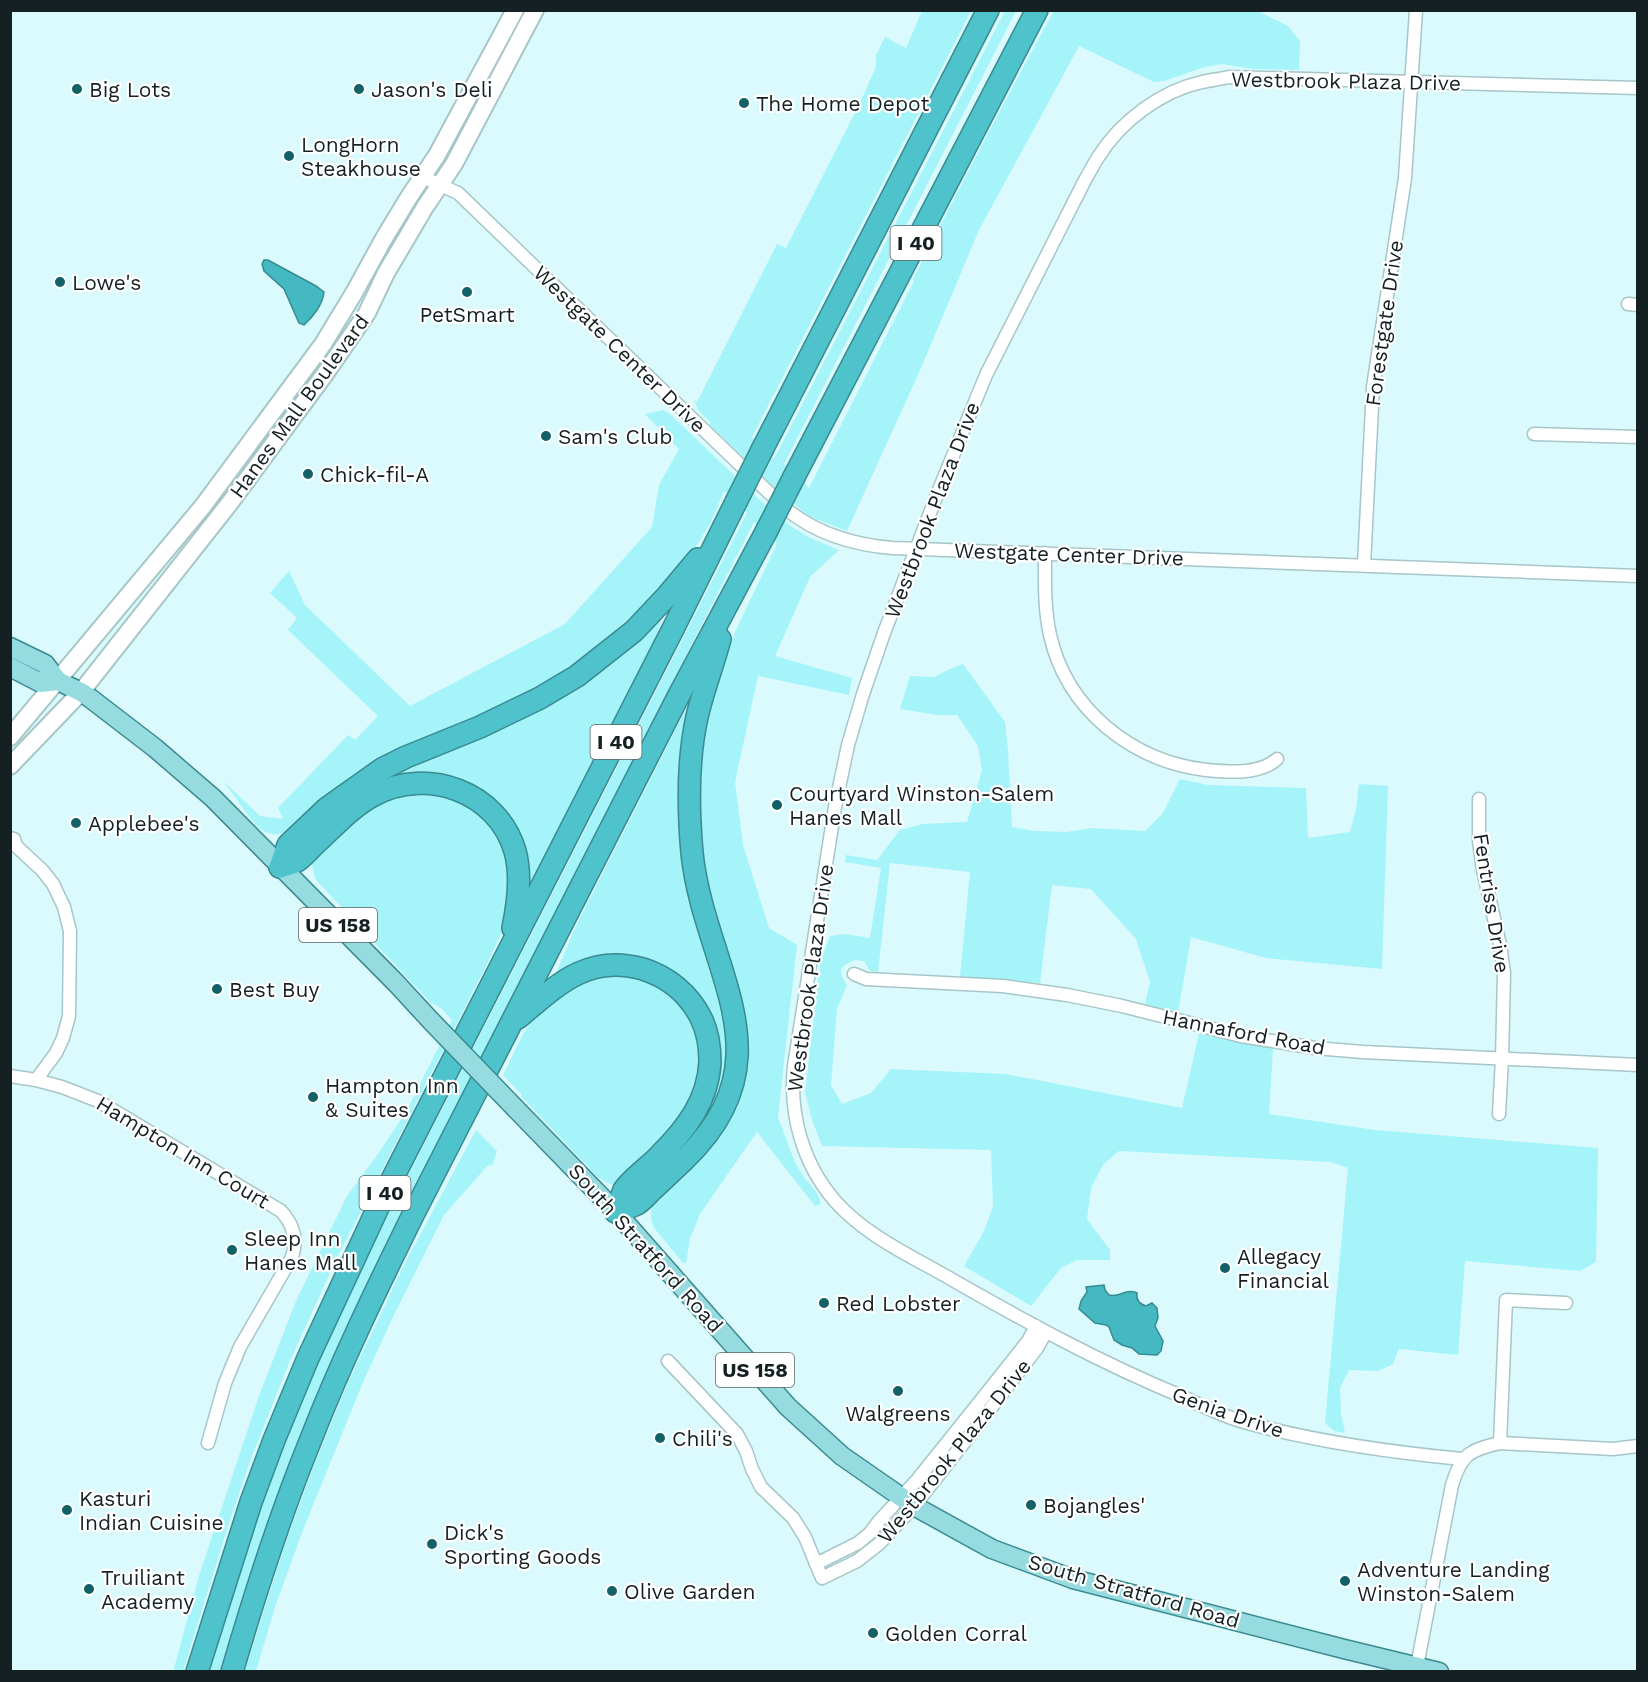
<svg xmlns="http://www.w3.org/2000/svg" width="1648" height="1682" font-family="'Work Sans',sans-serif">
<rect width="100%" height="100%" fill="#dafafd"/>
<g fill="#a5f4fa">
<path d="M 922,11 L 971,11 L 752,437 L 774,459 L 1005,11 L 1016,11 L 784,464 L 809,488 L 914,281 L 913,279 C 959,189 1005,99 1054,11 L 1257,11 L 1288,26 L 1300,41 L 1299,70 L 1254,69 L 1222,64 L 1205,67 L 1164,81 L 1154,82 L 1079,46 L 979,230 L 921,368 L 847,531 L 811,517 L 800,509 L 771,484 L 709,424 L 711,423 L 698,410 L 695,402 L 693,401 L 694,400 L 697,402 L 777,244 L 786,248 L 859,105 L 876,67 L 876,55 L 885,37 L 906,48 Z"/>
<path d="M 663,410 L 669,413 L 761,501 L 789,525 L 810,538 L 839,550 L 810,577 L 775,656 L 852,678 L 849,695 L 758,676 L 735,782 L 743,845 L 769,928 L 797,945 L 778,1117 L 794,1160 L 803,1176 L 817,1193 L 821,1204 L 815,1206 L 757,1132 L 700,1214 L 690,1239 L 686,1263 L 683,1263 L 655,1229 C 649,1218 650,1210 655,1199 L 736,1099 L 720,932 L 703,860 L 698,810 L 701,748 L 712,693 L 722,663 L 736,630 L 777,544 L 754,522 L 372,1273 C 312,1402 258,1534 220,1671 L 207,1672 C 231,1598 254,1524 281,1452 C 309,1381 340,1312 373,1244 L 747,513 L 724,491 L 711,522 L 683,568 L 593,658 L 300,821 L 299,820 C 291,833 275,839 262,830 C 251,822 233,793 223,781 L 260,816 L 283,819 L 278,808 L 348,735 L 355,740 L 378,716 L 288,630 L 297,618 L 270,593 L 289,571 L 305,605 L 410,706 L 565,624 L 652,527 L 659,485 L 679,449 L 645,414 Z"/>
<polygon points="659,617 661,622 654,642 530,884 525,882 499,810 379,781"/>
<path d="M 963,664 L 1005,722 L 1008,750 L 1012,827 L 1035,831 L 1067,832 L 1093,828 L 1145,831 L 1163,813 L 1180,779 L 1208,785 L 1306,788 L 1308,838 L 1350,832 L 1356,809 L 1359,784 L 1388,786 L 1382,969 L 1266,958 L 1191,937 L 1178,1013 L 1145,1004 L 1150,982 L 1136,939 L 1091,889 L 1052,885 L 1040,983 L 960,977 L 970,872 L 890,863 L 878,972 L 870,971 L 864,961 C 854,959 849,961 841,969 L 842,977 L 847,985 L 837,1009 L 831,1085 L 842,1104 L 871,1093 L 891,1069 L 1005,1074 L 1182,1108 L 1199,1034 L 1273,1049 L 1269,1114 L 1375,1130 L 1598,1148 L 1596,1262 L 1580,1271 L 1465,1261 L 1458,1355 L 1399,1349 L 1393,1364 L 1378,1371 L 1349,1370 L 1340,1388 L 1341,1414 L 1345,1433 L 1334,1431 L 1325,1423 L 1348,1168 L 1331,1162 L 1119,1151 L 1103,1165 L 1091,1188 L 1087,1219 L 1110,1250 L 1110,1260 L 1077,1260 L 1061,1268 L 1031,1306 L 964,1266 L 984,1231 L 993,1207 L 991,1150 L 822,1146 L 812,1120 L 805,1092 L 820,962 L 830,936 L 845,934 L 870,938 L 881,868 L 845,862 L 846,855 L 877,860 L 900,830 L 923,824 L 967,822 L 982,770 L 978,746 L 957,715 L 937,715 L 900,709 L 910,676 L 934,677 L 950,669 Z"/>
<polygon points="690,701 684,772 724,1002 729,1075 712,1111 709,1109 705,1110 717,1069 665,974 560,975 556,973 576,926"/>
<polygon points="405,789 463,797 507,843 511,908 502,932 486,966 336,1260 289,1363 251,1459 231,1517 183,1671 173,1672 199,1576 259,1396 296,1301 347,1196 378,1154 406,1112 452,1020 441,1008 430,1002 316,880 312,865 314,856 358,812"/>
<path d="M 633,972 L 685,1002 L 705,1049 L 688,1115 L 618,1185 C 608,1185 602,1180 595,1174 L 521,1096 L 521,1094 L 503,1075 L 522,1036 L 534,1017 L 580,977 Z"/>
<polygon points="476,1130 497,1151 492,1166 489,1164 444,1215 391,1321 363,1382 303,1530 276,1604 256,1671 245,1671 284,1547 314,1465 346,1387 404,1265"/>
</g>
<g fill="#45b9c2" stroke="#368b92" stroke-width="1.5">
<path d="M 264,260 L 268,260 L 316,286 L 324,292 C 323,304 313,317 304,325 L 299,323 L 284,289 L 264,271 L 262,264 Z"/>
<path d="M 1104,1285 L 1105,1290 L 1109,1295 C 1121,1298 1124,1288 1137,1293 C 1136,1300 1139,1304 1146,1306 L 1152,1303 L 1157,1308 L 1158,1318 L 1155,1326 L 1163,1341 L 1161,1351 L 1157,1355 L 1139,1354 L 1132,1348 L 1122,1345 L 1114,1340 L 1109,1327 L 1106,1325 L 1095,1323 L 1079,1309 L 1081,1301 L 1087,1292 L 1086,1287 Z"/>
</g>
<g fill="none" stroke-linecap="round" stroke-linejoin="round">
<defs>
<g id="street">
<path d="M 423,177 L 458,193 L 786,509 C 817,534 853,545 893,548 L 1638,576"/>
<polyline points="1628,304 1638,305"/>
<polyline points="1534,434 1638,437"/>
<path d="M 1045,553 C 1045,580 1044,608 1050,635 C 1067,710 1132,761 1206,770 C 1228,772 1260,775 1277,759"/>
<polyline points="1364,565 1373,387 1405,178 1416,10"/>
<polyline points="1479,799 1479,841 1483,870 1500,945 1504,973 1502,1059 1499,1114"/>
<polyline points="10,838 14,839 16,846 42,870 53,884 64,907 70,931 69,1016 63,1038 56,1053 36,1080"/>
<polyline points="854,974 866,979 1003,986 1067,995 1122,1006 1241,1036 1315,1048 1363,1052 1638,1065"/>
<path d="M 10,1076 L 36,1080 L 62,1087 L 98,1101 L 281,1211 C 293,1224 298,1239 292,1257 L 240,1347 L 225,1383 L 208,1443"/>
<polyline points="668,1361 737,1434 746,1451 752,1469 761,1487 793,1518 805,1537 822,1578 857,1561 880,1543 914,1506 988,1412 1037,1348 1046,1332"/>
<polyline points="1500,1443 1506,1300 1566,1303"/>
<path d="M 1462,1459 C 1388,1452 1315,1442 1244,1422 C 1222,1416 1201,1405 1181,1396 C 1101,1363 1026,1322 951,1279 C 911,1256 866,1236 835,1201 C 803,1164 789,1115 794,1066 L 835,807 L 848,745 L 863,694 L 884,633 L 938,492 L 986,375 L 1085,180 C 1090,172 1094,163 1099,156 C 1121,121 1161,91 1202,82 C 1211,80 1220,79 1229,77 L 1638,88"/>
<polyline points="816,1564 858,1543 870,1533 879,1521 917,1480 986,1394 1028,1341 1036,1326"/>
<path d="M 1417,1666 L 1452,1485 C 1461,1455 1469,1450 1500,1443 L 1613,1449 L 1638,1446"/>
</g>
<g id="secondary">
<polyline points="10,737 203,506 323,344 354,293 383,240 409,197 437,155 515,10"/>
<polyline points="10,766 81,692 229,504 325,374 367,313 386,273 425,207 454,164 535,10"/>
</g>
<g id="primary">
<polyline points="10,647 45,664 58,681 81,692 90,698 155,748 213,798 396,983 432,1022"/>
<polyline points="10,667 41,683 58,681"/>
<polyline points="515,1108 616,1212 788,1407 842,1456 914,1506 992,1549 1073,1579 1344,1649 1439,1672"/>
</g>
<g id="highway">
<polyline points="763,448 988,10"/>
<polyline points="795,475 1037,10"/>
<polyline points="280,867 288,845 327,808 382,769 406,757 480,727 540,698 577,676 634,631 667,596 698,559"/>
<path d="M 280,867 C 285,865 292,864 297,861 C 303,857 309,850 314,845 C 333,828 351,807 374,795 C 427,767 497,791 515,851 C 522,876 518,904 513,928"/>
<path d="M 518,1018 C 556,986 588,953 643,969 C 668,977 689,994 701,1018 C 708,1032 710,1046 710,1062 C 708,1101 686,1129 660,1155 C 651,1165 630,1180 624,1190 C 621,1197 619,1205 616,1212"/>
<path d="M 616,1212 C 623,1209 631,1207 637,1204 C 642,1201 647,1195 651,1191 C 662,1181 673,1170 684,1160 C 792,1057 704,969 692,853 C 688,808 687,762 697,717 C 703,691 713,665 720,639"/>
<polyline points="197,1672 251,1502 274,1440 308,1358 382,1199 673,629 736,502"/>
<path d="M 232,1672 C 255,1593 280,1515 311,1439 C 341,1362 377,1288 413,1215 L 678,697 L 766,532"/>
</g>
</defs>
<use href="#street" stroke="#a6c6c8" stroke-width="15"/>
<use href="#secondary" stroke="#a6c6c8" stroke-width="20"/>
<use href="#primary" stroke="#3a8a90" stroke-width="21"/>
<use href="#highway" stroke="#3a8a90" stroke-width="24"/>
<use href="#street" stroke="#fff" stroke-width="12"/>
<use href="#secondary" stroke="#fff" stroke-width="16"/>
<use href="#primary" stroke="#95dbe0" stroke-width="18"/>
<use href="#highway" stroke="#4fc3cc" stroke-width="21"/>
<defs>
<polyline id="primary-bridge" points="432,1022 515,1108"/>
<g id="highway-bridge">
<polyline points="736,502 763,448"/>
<polyline points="766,532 795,475"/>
</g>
</defs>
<use href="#primary-bridge" stroke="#3a8a90" stroke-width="21" stroke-linecap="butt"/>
<use href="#highway-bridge" stroke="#3a8a90" stroke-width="24" stroke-linecap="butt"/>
<use href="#primary-bridge" stroke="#95dbe0" stroke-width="18"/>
<use href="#highway-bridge" stroke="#4fc3cc" stroke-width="21"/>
</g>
<g fill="#116167" stroke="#fff" stroke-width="2">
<circle cx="77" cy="89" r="6"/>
<circle cx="359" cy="89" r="6"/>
<circle cx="744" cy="103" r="6"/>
<circle cx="289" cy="156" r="6"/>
<circle cx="60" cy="282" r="6"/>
<circle cx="467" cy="292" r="6"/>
<circle cx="546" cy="436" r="6"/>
<circle cx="308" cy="474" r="6"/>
<circle cx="777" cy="805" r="6"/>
<circle cx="76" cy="823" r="6"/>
<circle cx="217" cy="989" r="6"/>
<circle cx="313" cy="1097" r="6"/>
<circle cx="232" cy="1250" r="6"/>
<circle cx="1225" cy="1268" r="6"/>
<circle cx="824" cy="1303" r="6"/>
<circle cx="898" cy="1391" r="6"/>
<circle cx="660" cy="1438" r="6"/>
<circle cx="1031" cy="1505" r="6"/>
<circle cx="67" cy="1510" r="6"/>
<circle cx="432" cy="1544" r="6"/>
<circle cx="1345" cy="1581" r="6"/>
<circle cx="89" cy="1589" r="6"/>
<circle cx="612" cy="1591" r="6"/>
<circle cx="873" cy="1633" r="6"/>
</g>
<g text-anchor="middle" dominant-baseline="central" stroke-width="4.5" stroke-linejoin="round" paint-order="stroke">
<g fill="#fff" stroke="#5a6364" stroke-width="1.5">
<rect x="890.5" y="226" width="51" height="34" rx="4.5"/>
<rect x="590.5" y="725" width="51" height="34" rx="4.5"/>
<rect x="299" y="908" width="78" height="34" rx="4.5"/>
<rect x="359.5" y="1176" width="51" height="34" rx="4.5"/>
<rect x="716" y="1353" width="78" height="34" rx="4.5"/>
</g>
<g font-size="20" font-weight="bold" fill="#142021">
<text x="916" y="243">I 40</text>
<text x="616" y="742">I 40</text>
<text x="338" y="925">US 158</text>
<text x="385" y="1193">I 40</text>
<text x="755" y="1370">US 158</text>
</g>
<g font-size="21" fill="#142021" stroke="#fff">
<text transform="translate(1346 81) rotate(1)">Westbrook Plaza Drive</text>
<text transform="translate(1384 323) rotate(-82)">Forestgate Drive</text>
<text transform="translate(620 349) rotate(44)">Westgate Center Drive</text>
<text transform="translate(299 406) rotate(-54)">Hanes Mall Boulevard</text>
<text transform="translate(932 510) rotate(-69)">Westbrook Plaza Drive</text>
<text transform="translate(1069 554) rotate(2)">Westgate Center Drive</text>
<text transform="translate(1492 903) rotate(81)">Fentriss Drive</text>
<text transform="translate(810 978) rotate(-82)">Westbrook Plaza Drive</text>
<text transform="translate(1244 1032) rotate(11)">Hannaford Road</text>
<text transform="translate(183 1152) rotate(31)">Hampton Inn Court</text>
<text transform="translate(646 1248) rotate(48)">South Stratford Road</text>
<text transform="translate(1228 1412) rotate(19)">Genia Drive</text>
<text transform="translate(954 1451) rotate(-51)">Westbrook Plaza Drive</text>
<text transform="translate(1134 1591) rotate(16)">South Stratford Road</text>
</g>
<g font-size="21" fill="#142021" stroke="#fff" text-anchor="start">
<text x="89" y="89">Big Lots</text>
<text x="371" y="89">Jason's Deli</text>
<text x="756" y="103">The Home Depot</text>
<text x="301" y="144">LongHorn<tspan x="301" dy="24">Steakhouse</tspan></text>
<text x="72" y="282">Lowe's</text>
<text x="467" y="314" text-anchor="middle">PetSmart</text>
<text x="558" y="436">Sam's Club</text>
<text x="320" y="474">Chick-fil-A</text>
<text x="789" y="793">Courtyard Winston-Salem<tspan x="789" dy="24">Hanes Mall</tspan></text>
<text x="88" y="823">Applebee's</text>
<text x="229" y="989">Best Buy</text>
<text x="325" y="1085">Hampton Inn<tspan x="325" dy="24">&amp; Suites</tspan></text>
<text x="244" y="1238">Sleep Inn<tspan x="244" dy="24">Hanes Mall</tspan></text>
<text x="1237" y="1256">Allegacy<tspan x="1237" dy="24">Financial</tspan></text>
<text x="836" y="1303">Red Lobster</text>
<text x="898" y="1413" text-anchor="middle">Walgreens</text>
<text x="672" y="1438">Chili's</text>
<text x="79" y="1498">Kasturi<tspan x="79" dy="24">Indian Cuisine</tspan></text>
<text x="1043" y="1505">Bojangles'</text>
<text x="444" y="1532">Dick's<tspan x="444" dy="24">Sporting Goods</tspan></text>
<text x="1357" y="1569">Adventure Landing<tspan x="1357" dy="24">Winston-Salem</tspan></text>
<text x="101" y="1577">Truiliant<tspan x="101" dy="24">Academy</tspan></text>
<text x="624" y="1591">Olive Garden</text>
<text x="885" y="1633">Golden Corral</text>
</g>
</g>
<rect width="1648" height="1682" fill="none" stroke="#142021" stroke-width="24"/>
</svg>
